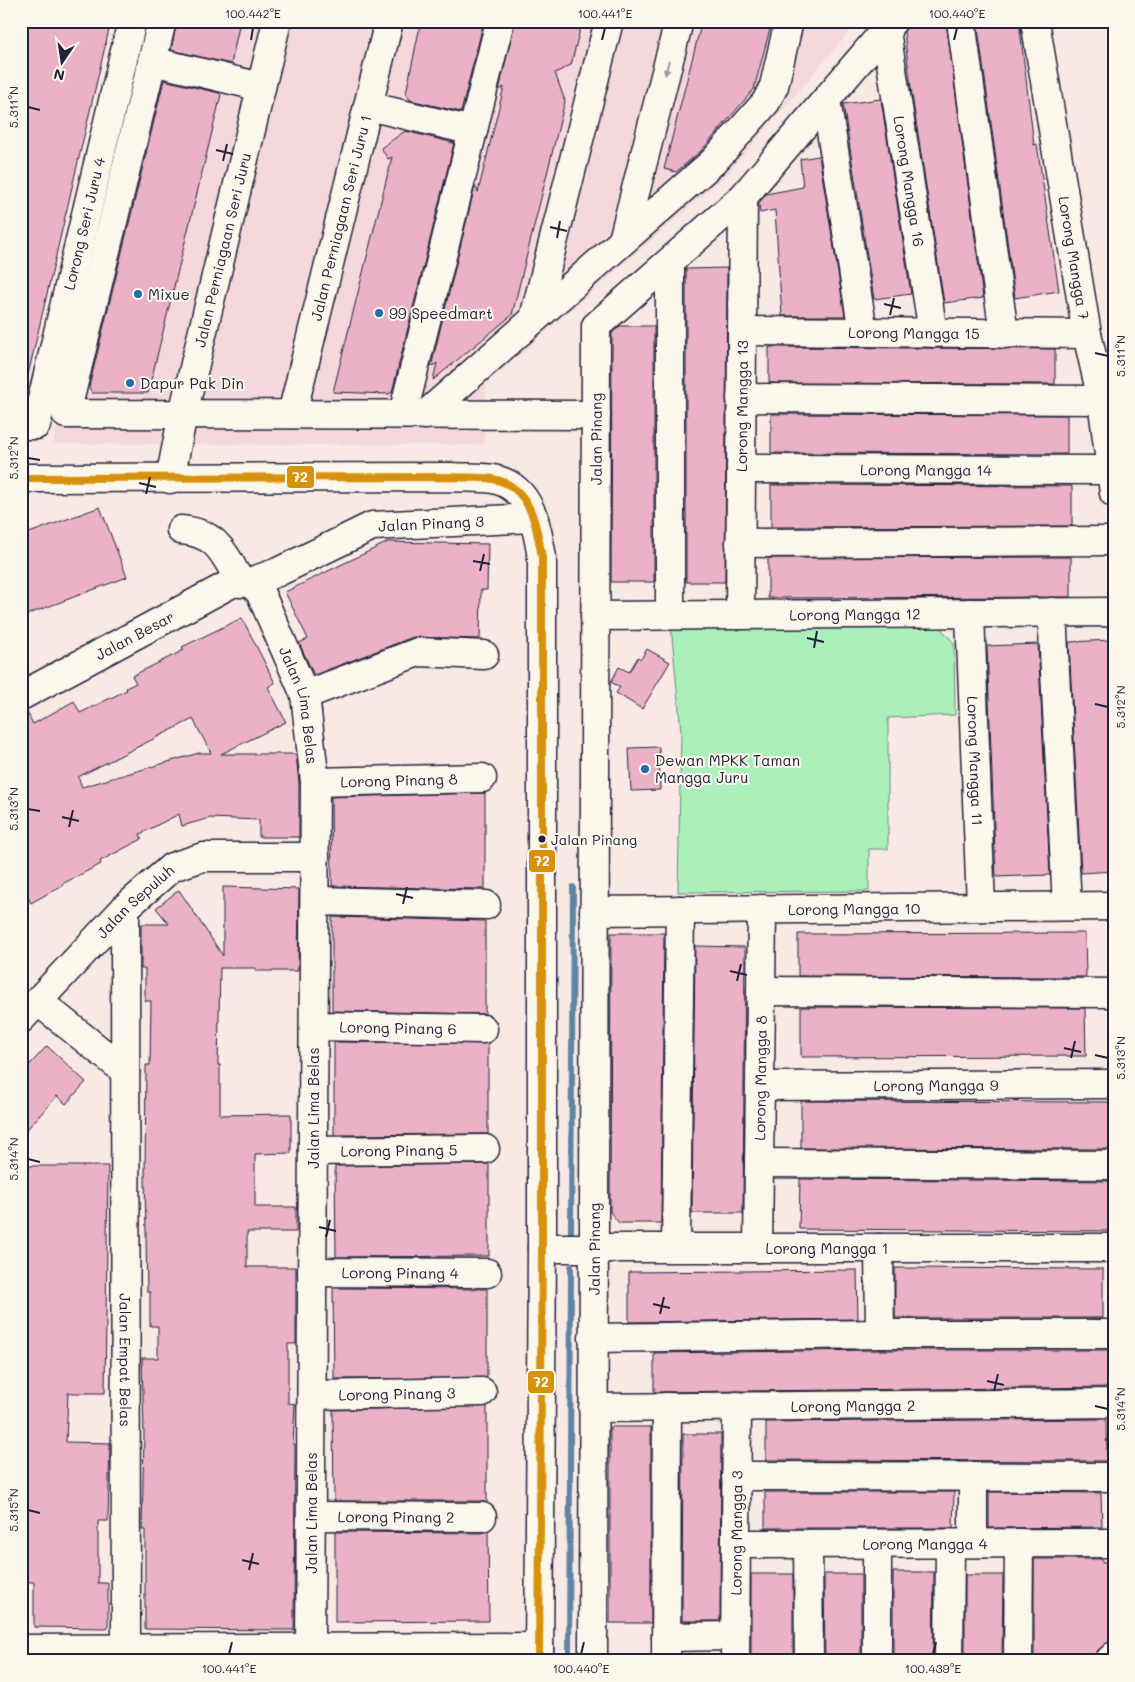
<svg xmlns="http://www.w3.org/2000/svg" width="1135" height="1682" font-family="Mali,sans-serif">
<rect width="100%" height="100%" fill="#f8e9e5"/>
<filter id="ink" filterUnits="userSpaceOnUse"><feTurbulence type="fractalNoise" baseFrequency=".02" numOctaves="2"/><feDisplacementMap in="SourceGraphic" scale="10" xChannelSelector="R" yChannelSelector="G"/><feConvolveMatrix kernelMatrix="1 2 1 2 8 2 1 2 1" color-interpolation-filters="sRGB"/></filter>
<g filter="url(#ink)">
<polygon fill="#f4d8dc" points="152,21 859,21 726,175 486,384 484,445 53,444"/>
<polygon fill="#abf0bb" stroke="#66897b" points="937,624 954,643 955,715 888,718 888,849 869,849 869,891 678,892 681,731 671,626"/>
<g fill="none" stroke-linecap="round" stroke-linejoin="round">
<g stroke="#6084a3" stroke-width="6">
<polyline points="571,1233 573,887"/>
<polyline points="569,1661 571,1267"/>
</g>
</g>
<g fill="#ebb2c7" stroke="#22223b" fill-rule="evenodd">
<polygon points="21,21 111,21 28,375 21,374"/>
<polygon points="177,21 240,21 231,64 171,50"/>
<polygon points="421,21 484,21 461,112 410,100 406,93"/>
<polygon points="515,21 582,21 571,65 555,73 565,101 512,315 433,380 437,363 431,367 475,186 478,192 504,87 499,90"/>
<polygon points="702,21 772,21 754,89 702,150 676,172 664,169"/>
<polygon points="908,21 946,21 983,298 944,303 912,95 904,32"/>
<polygon points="977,21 1019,21 1034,145 1037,144 1059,291 1015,298"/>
<polygon points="164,80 219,93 221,95 148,393 92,393 89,387"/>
<polygon points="881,99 911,294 874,299 843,104"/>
<polygon points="405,131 454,143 392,392 389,394 333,392 392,157 388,159 381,148"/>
<polygon points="819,156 845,316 782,316 775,210 760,213 759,203 766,194 803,187 800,159"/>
<polygon points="727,268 725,582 686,582 686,269"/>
<polygon points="620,326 654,326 654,582 611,582 612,333"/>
<polygon points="769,347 1055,349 1055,384 769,383"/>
<polygon points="771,414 1067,415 1067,454 771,453"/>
<polygon points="771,485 1072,486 1072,526 771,527"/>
<polygon points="100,507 127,577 26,615 21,603 21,536"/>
<polygon points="388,542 488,544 487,590 481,590 480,639 413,637 314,675 299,643 308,639 285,592"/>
<polygon points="1071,557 1071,597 768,598 768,558"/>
<path d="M 242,618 L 275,683 L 268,687 L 286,722 L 221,754 L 296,754 L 299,783 L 299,837 L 259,837 L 259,820 L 210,818 L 182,826 L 179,814 L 140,834 L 142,839 L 100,861 L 101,864 L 62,884 L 63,885 L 31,903 L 21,886 L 21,712 L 26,710 L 33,724 L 74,701 L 80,713 L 127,690 L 126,688 L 136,683 L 132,676 L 184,650 L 182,647 ZM 193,719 L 211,753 L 199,753 L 82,787 L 78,777 Z"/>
<polygon points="1112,640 1114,677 1114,871 1081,873 1069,642"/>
<polygon points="1038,644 1050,875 996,877 987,646"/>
<polygon points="647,649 670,662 642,709 616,693 620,687 611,682 619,667 629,672 638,657 641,659"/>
<polygon points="659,747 660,790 631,791 629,748"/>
<polygon points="485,793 485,889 332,886 331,797"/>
<polygon points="223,887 299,889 298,971 256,971 256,968 220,968 218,1065 220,1065 220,1115 291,1114 291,1153 255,1154 255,1207 296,1207 296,1232 247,1232 247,1267 296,1267 296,1344 288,1344 288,1403 295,1404 293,1444 295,1444 294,1630 145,1629 145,1530 142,1530 144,1434 142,1358 158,1358 158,1326 150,1326 150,1292 147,1292 145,1175 146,1065 150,1065 151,1001 145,1001 145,969 141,969 141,924 169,924 156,908 179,890 223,956"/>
<polygon points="332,917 485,921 485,1014 332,1011"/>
<polygon points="611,933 664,933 661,1223 619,1223 610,1212"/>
<polygon points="1085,933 1086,977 798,976 798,934"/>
<polygon points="695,946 745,947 743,1213 692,1213"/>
<polygon points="801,1007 1085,1008 1086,1056 801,1057"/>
<polygon points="334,1042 488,1043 488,1134 334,1135"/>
<polygon points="47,1046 86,1082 66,1104 57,1096 21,1136 21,1074"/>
<polygon points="801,1101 1114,1102 1114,1149 801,1148"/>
<polygon points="489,1164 489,1256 336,1257 335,1166"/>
<polygon points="21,1166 108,1166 105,1393 68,1393 66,1442 110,1443 108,1521 98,1521 98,1583 108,1583 108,1628 34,1627 34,1582 21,1582"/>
<polygon points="800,1179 1114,1181 1114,1231 799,1229"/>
<polygon points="895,1268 1103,1269 1103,1318 895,1318"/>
<polygon points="857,1270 858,1319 629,1322 629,1272"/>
<polygon points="333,1288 487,1289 487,1378 334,1379"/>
<polygon points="880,1350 1114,1350 1114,1387 654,1392 654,1353"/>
<polygon points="487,1406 487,1503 482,1501 334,1501 333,1410"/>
<polygon points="1106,1419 1107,1461 766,1460 766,1422"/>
<rect x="610" y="1427" width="41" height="196"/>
<polygon points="683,1434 721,1434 720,1621 682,1621"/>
<polygon points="765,1492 954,1492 953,1528 765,1528"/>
<polygon points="989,1492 1101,1493 1102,1527 989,1528"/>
<polygon points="488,1531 489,1621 335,1622 335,1532 482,1533"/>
<polygon points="1034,1559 1102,1559 1102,1562 1114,1562 1114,1630 1111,1641 1098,1650 1094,1656 1094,1661 1034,1661"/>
<polygon points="893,1572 934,1572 933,1661 893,1661"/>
<rect x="751" y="1574" width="42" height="87"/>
<polygon points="824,1574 861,1574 861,1661 825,1661"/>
<polygon points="965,1575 1003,1575 1002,1661 965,1661"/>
</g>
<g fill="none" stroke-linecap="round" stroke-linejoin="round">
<defs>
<g id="minor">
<polyline points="162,21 66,414 596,415"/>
<polyline points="961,21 1004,334"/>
<path id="s1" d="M 1035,21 L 1087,334 L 1102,400 L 1114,493"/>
<path id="s2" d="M 886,31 L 933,333"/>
<polyline points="152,61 261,87"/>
<polyline points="826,100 863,332"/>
<polyline points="368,106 473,131"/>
<polyline points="623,240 679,21"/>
<polyline points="670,262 670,615"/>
<polyline points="534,318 609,21"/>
<path id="s3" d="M 742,331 L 1087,334"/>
<polyline points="741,398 1102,400"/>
<path id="s4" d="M 292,414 L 389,21"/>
<polyline points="403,414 500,21"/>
<polyline points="425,415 714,161 766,102 774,86 789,21"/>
<path id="s5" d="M 21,425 L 36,425 L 132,21"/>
<path id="s6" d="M 741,469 L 1111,470"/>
<path d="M 21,478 L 451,477 C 465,478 480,477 493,479 C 531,486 537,527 542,558 L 542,1248 L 539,1661"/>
<path id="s7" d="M 170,479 L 183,414 L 277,21"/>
<path d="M 181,530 C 218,533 224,554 241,583"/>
<polyline points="740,543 1114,541"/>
<path id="s8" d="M 250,582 L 260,592 L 305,695 L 315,782 L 310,1648"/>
<polyline points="1052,612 1067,906"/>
<path id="s9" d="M 970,613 L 981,907"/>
<path id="s10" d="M 740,615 L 743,197"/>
<path id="s11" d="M 595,616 L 1114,612"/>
<polyline points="305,695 418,652 484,655"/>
<path id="s12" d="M 21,696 L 232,583 L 250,582 L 278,572 L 372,526 L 534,518"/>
<path id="s13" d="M 315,782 L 482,778"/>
<polyline points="315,901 486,905"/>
<path id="s14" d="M 125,908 L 126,1649"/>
<path id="s15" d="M 594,911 L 1114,906"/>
<polyline points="761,991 1114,993"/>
<polyline points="39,1002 125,1071"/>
<path id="s16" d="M 21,1019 L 125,908 L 172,867 L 203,857 L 315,857"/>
<path id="s17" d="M 314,1026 L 483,1029"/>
<path id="s18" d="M 760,1086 L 1114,1084"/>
<path id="s19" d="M 313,1151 L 485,1149"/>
<polyline points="759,1163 1114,1165"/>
<polyline points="676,1246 680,910"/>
<path id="s20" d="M 542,1248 L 1114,1248"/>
<path id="s21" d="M 758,1248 L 762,909"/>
<polyline points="879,1248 880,1334"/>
<path id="s22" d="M 312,1272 L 487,1273"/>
<polyline points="593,1338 880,1334 1114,1334"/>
<path id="s23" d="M 312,1395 L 482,1392"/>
<path id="s24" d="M 593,1408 L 1114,1403"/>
<polyline points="736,1476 1114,1477"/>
<polyline points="973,1476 973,1543"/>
<path id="s25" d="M 311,1516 L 482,1517"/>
<path id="s26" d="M 736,1544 L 1114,1543"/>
<polyline points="808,1544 809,1661"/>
<polyline points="666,1637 735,1636"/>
<polyline points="21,1649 539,1647"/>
<path id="s27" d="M 593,1661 L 596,326 L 743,197 L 893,21"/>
<polyline points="666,1661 667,1407"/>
<path id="s28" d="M 735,1661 L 737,1406"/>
<polyline points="877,1661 877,1544"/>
<polyline points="949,1661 950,1544"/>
<polyline points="1018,1661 1019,1543"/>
<polyline points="1109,1661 1114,1656"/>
</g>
</defs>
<use href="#minor" stroke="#22223b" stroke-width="31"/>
<use href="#minor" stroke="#fbf7ec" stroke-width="28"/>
<defs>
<path id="bus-1" d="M 21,478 L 451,477 C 465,478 480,477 493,479 C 531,486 537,527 542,558 L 542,1248 L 539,1661"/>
</defs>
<use href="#bus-1" stroke="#fbf7ec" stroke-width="11"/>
<use href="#bus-1" stroke="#d79209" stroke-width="8"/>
</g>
<defs><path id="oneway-solid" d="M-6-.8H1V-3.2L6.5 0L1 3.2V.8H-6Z" transform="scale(1.25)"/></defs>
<use fill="#99979c" href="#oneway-solid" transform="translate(667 68) rotate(104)"/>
</g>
<path fill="none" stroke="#22223b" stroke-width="2" d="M 251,40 L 253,28M 602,40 L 605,28M 954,40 L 957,28M 28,107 L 40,110M 216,150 L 233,154M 223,161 L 227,144M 550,227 L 567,231M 557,238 L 560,221M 884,304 L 901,308M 890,315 L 894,298M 1095,353 L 1108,356M 28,458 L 40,460M 139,483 L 156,487M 146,494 L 150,477M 473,561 L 490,564M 480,571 L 484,554M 807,638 L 824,642M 814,648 L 817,631M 1095,704 L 1108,707M 28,809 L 40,811M 62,817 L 79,821M 69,827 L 73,810M 396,894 L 413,898M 403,904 L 407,887M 730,971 L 747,975M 737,981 L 741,964M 1064,1048 L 1081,1052M 1095,1055 L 1108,1058M 1071,1058 L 1075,1041M 28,1159 L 40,1162M 319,1227 L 336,1231M 326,1237 L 330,1220M 653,1304 L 670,1308M 660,1314 L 664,1297M 987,1381 L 1004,1385M 994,1391 L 998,1374M 1095,1406 L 1108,1409M 28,1510 L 40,1513M 242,1560 L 259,1564M 249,1570 L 253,1553M 229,1654 L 232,1642M 581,1654 L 584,1642M 933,1654 L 936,1642"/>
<g fill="#1f6fb2" stroke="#fbf7ec" stroke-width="2">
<circle cx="138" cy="294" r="5"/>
<circle cx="379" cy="313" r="5"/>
<circle cx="130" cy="383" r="5"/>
<circle cx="645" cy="769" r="5"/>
</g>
<circle fill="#22223b" stroke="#fbf7ec" stroke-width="2" cx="542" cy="839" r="4.5"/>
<g text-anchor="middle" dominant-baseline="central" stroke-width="4" stroke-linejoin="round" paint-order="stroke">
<g font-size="14" fill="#22223b" stroke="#fbf7ec" text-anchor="start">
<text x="551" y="839">Jalan Pinang</text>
</g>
<g font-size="15" fill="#22223b" stroke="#fbf7ec">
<text stroke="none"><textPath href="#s2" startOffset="152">Lorong Mangga 16</textPath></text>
<text stroke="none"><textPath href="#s4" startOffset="202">Jalan Perniagaan Seri Juru 1</textPath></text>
<text stroke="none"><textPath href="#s5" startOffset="222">Lorong Seri Juru 4</textPath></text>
<text stroke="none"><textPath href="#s7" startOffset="235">Jalan Perniagaan Seri Juru</textPath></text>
<text stroke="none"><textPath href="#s1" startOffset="240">Lorong Mangga 7</textPath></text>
<text stroke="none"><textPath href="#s3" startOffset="172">Lorong Mangga 15</textPath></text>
<text stroke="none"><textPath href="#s10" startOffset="209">Lorong Mangga 13</textPath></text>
<text stroke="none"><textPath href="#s27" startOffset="1222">Jalan Pinang</textPath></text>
<text stroke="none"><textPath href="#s6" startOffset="185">Lorong Mangga 14</textPath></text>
<text stroke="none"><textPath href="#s12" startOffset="451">Jalan Pinang 3</textPath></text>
<text stroke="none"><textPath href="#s11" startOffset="260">Lorong Mangga 12</textPath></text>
<text stroke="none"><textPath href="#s12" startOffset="129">Jalan Besar</textPath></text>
<text stroke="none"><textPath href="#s8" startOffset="135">Jalan Lima Belas</textPath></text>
<text stroke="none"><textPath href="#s9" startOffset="148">Lorong Mangga 11</textPath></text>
<text stroke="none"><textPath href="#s13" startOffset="84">Lorong Pinang 8</textPath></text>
<text stroke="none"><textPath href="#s16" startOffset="164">Jalan Sepuluh</textPath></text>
<text stroke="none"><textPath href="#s15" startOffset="260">Lorong Mangga 10</textPath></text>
<text stroke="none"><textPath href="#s17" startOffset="84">Lorong Pinang 6</textPath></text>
<text stroke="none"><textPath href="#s21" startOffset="170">Lorong Mangga 8</textPath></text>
<text stroke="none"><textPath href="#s18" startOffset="176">Lorong Mangga 9</textPath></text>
<text transform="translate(313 1108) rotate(-90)">Jalan Lima Belas</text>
<text stroke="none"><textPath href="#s19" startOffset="86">Lorong Pinang 5</textPath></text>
<text stroke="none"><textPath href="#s27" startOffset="412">Jalan Pinang</textPath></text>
<text stroke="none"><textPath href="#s20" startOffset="285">Lorong Mangga 1</textPath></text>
<text stroke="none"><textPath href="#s22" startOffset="88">Lorong Pinang 4</textPath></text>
<text stroke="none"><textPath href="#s14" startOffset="452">Jalan Empat Belas</textPath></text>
<text stroke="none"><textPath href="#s23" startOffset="85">Lorong Pinang 3</textPath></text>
<text stroke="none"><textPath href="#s24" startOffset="260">Lorong Mangga 2</textPath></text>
<text transform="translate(311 1513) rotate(-90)">Jalan Lima Belas</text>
<text stroke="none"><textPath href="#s25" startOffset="85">Lorong Pinang 2</textPath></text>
<text stroke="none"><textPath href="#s28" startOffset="128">Lorong Mangga 3</textPath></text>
<text stroke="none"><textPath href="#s26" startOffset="189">Lorong Mangga 4</textPath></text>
</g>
<g font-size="15" fill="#22223b" stroke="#fbf7ec" text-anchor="start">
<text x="148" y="294">Mixue</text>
<text x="389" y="313">99 Speedmart</text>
<text x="140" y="383">Dapur Pak Din</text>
<text x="655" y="760">Dewan MPKK Taman<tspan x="655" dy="17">Mangga Juru</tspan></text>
</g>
</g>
<g stroke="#fbf7ec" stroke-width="2">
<rect x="286" y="465" width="29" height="24" rx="5" fill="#d79209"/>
<rect x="528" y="849" width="28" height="24" rx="5" fill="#d79209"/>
<rect x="527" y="1370" width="28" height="24" rx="5" fill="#d79209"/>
</g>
<g font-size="14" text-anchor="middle" font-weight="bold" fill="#fff">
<text x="300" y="482">72</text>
<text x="542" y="866">72</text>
<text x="541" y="1387">72</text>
</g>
<rect width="1135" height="1682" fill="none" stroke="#fbf7ec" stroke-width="55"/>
<g transform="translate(62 62) rotate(193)" stroke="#fbf7ec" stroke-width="4" paint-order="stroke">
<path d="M0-4L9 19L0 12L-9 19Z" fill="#22223b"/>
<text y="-8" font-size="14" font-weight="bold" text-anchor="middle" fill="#22223b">N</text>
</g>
<rect x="28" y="28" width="1080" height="1626" fill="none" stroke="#22223b" stroke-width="2"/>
<g font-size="12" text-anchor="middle" fill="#22223b">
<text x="253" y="18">100.442°E</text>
<text x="605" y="18">100.441°E</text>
<text x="957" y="18">100.440°E</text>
<text transform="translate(14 107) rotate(-90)" y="4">5.311°N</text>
<text transform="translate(1121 356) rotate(-90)" y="4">5.311°N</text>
<text transform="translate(14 458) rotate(-90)" y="4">5.312°N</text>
<text transform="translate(1121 707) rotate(-90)" y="4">5.312°N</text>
<text transform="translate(14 809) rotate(-90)" y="4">5.313°N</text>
<text transform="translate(1121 1058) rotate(-90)" y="4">5.313°N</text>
<text transform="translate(14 1159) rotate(-90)" y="4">5.314°N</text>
<text transform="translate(1121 1409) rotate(-90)" y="4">5.314°N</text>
<text transform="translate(14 1510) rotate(-90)" y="4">5.315°N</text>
<text x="229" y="1673">100.441°E</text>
<text x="581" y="1673">100.440°E</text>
<text x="933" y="1673">100.439°E</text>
</g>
</svg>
